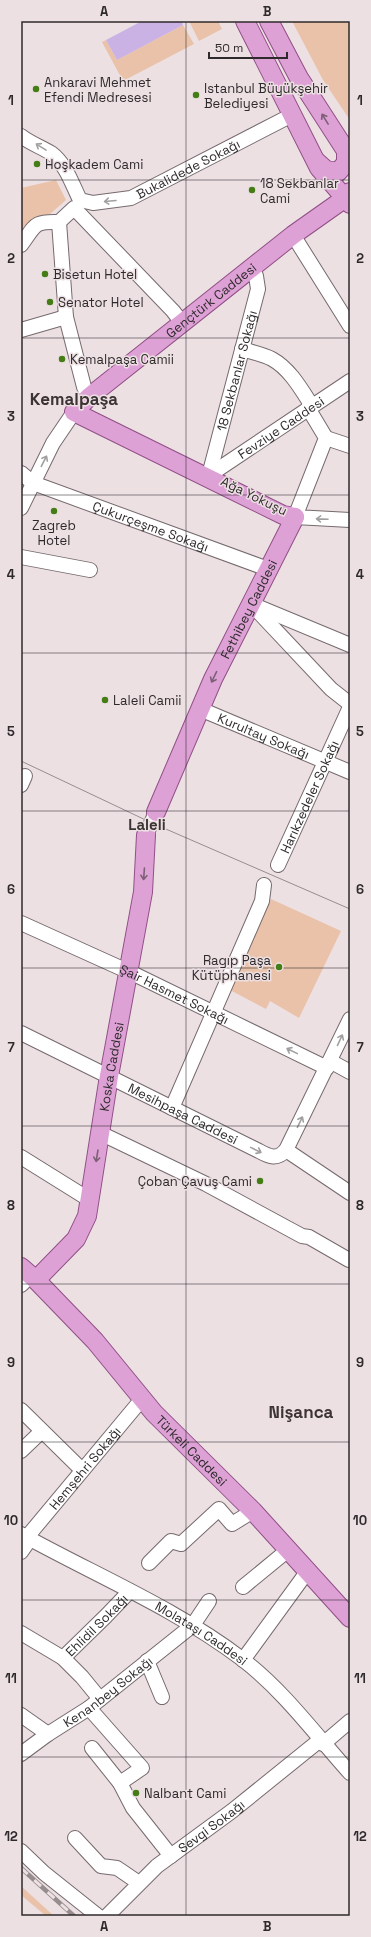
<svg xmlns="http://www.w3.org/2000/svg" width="371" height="1937" font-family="'Space Grotesk',sans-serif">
<rect width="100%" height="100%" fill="#ede0e3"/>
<g fill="#e9c2a9">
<polygon points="189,21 218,21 222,29 199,41"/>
<polygon points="292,21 350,21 350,120 323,80"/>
<polygon points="183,25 194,44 123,81 102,42 106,40 117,60"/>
<polygon points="56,180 66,200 50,214 36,219 21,240 21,188"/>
<polygon points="271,899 341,931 299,1018 270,1001 266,1009 230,990"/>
<polygon points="21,1886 54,1916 46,1916 21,1895"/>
</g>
<polygon fill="#cab2e5" points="142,21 182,21 183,25 117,60 106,40"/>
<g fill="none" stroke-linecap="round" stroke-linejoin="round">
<defs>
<g id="minor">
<path id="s1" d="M 21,136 C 30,143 41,147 51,153 C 66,164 72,184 80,200 L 93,203 L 131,198 L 292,115"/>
<polyline points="59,222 74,208 173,311 183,324"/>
<polyline points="59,222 66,317 84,387 89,397"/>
<polyline points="293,235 350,326"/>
<path d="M 21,245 C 36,225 33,221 59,222"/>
<polyline points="21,330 66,317"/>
<path d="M 242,349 C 251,352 263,354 272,359 C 290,369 301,389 312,406"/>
<polyline points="308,408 326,438 295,517 350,520"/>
<polyline points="326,438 350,446"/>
<path id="s2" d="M 21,473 L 33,483 L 268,569"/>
<path id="s3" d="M 211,474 L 350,381"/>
<path id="s4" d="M 208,479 L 258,289 L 256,276 L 252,267"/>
<polyline points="21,508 53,443 74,412"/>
<polyline points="21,557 90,570"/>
<polyline points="251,604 331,689 350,704"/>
<polyline points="256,606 350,645"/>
<path id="s5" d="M 200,709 L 350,772"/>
<polyline points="21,785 25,776"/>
<polyline points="146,835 156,812"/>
<path id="s6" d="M 278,865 L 350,707"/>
<path id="s7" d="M 21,923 L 136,975 L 327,1068"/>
<path id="s8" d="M 21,1033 L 259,1151 C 270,1157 277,1160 286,1150 L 350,1019"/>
<polyline points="330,1061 350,1072"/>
<polyline points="172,1108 262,901 264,885"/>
<polyline points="100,1133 206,1184 302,1236 309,1237 349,1260"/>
<polyline points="286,1150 350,1193"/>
<polyline points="21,1157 90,1200"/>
<polyline points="21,1285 31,1275"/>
<polyline points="21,1410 82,1470"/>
<polyline points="21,1451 42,1431"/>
<path id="s9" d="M 21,1534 C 95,1575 175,1608 242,1659 C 284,1691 315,1734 350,1773"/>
<path id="s10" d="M 27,1537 L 142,1399"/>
<polyline points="21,1552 30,1539"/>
<polyline points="149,1563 171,1541 181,1544 219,1509 232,1524 253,1511"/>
<polyline points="243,1587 288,1550"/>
<polyline points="21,1633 63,1658 82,1677 100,1699"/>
<path id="s11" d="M 63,1658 L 106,1616 L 130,1591"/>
<polyline points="243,1660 307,1572"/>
<polyline points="147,1661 162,1697"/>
<polyline points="89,1708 142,1768 120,1783 133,1808 171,1856"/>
<polyline points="21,1715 48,1734"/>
<polyline points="323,1744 350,1721"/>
<polyline points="92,1748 120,1783"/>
<path id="s12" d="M 21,1754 L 48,1734 L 89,1708 L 193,1625 L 209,1601"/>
<polyline points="75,1838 101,1866 117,1868 139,1883"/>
<polyline points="21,1851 44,1873 98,1916"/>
<path id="s13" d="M 107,1916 L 157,1866 L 232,1811 L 320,1740"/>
</g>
<g id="major">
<polyline points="245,21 319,168 350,204"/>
<polyline points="269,21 299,78 350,157"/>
<polyline points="317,162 326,170 338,172 346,163 346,152"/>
<path id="s14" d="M 295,517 L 283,515 L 74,412 L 89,397 L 293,235 L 344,199 L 350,192"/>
<path id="s15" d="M 156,812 L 213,679 L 295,517"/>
<path id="s16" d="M 21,1267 L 36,1280 L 95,1341 L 154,1413 L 253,1511 L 350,1618"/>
<path id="s17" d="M 36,1280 L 76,1239 L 87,1216 L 109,1076 L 143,892 L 146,835"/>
</g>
</defs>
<use href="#minor" stroke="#756a6d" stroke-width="16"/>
<use href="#major" stroke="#914f87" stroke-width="20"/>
<use href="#minor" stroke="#fff" stroke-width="14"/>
<use href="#major" stroke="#dda1d5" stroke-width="18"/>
<polyline stroke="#968d8f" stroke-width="1" points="21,761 152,823 350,909"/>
<defs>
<polyline id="rail" points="21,1868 74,1916"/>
</defs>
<use href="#rail" stroke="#968d8f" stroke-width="4.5"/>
<use href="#rail" stroke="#ede0e3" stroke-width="3" stroke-dasharray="9" stroke-linecap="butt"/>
</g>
<defs><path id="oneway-shaft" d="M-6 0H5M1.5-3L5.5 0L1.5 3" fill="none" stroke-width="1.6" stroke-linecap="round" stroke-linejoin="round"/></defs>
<g stroke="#7d6077">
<use href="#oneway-shaft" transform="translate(325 119) rotate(-122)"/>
<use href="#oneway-shaft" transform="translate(214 677) rotate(116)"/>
<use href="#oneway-shaft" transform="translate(144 874) rotate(94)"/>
<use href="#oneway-shaft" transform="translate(97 1156) rotate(99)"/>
</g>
<g stroke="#a19fa0">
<use href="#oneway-shaft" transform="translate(41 147) rotate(-148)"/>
<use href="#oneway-shaft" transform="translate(110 201) rotate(175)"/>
<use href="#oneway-shaft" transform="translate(44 461) rotate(-63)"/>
<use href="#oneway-shaft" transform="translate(322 519) rotate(-178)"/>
<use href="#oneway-shaft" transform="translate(340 1040) rotate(-65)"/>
<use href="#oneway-shaft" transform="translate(292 1051) rotate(-154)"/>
<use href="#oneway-shaft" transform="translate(300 1122) rotate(-64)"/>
<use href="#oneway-shaft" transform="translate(256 1150) rotate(26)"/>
</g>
<path fill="none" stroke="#2e2a2b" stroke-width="1" stroke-opacity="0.55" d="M 186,21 L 186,1916M 21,180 L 350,180M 21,338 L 350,338M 21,495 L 350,495M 21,653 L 350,653M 21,811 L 350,811M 21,968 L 350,968M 21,1126 L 350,1126M 21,1284 L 350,1284M 21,1442 L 350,1442M 21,1600 L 350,1600M 21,1757 L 350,1757"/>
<g fill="#447d16" stroke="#ede0e3" stroke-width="1.5">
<circle cx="36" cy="89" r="4"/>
<circle cx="196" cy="95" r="4"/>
<circle cx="37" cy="164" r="4"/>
<circle cx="252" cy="190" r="4"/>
<circle cx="45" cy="274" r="4"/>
<circle cx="50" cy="302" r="4"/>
<circle cx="62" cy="359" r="4"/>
<circle cx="54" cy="511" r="4"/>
<circle cx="105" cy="700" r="4"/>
<circle cx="279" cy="967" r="4"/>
<circle cx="260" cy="1181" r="4"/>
<circle cx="136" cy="1793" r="4"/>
</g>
<g text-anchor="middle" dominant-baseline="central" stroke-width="3" stroke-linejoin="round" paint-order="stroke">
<g font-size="13" fill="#2e2a2b" stroke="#ede0e3" text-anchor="start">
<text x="44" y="82">Ankaravi Mehmet<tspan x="44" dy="15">Efendi Medresesi</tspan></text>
<text x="204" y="88">Istanbul Büyükşehir<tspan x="204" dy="15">Belediyesi</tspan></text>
<text x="45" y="164">Hoşkadem Cami</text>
<text x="260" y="183">18 Sekbanlar<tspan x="260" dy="15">Cami</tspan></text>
<text x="53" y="274">Bisetun Hotel</text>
<text x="58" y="302">Senator Hotel</text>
<text x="70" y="359">Kemalpaşa Camii</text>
<text x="54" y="525" text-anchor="middle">Zagreb<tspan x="54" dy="15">Hotel</tspan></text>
<text x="113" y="700">Laleli Camii</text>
<text x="271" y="960" text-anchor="end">Ragıp Paşa<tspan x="271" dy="15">Kütüphanesi</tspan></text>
<text x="252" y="1181" text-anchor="end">Çoban Çavuş Cami</text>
<text x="144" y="1793">Nalbant Cami</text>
</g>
<g font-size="13" fill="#2e2a2b" stroke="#ede0e3">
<text stroke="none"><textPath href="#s1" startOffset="206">Bukalidede Sokağı</textPath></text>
<text stroke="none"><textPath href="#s14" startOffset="422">Gençtürk Caddesi</textPath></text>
<text stroke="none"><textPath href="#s4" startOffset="112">18 Sekbanlar Sokağı</textPath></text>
<text stroke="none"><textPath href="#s3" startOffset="84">Fevziye Caddesi</textPath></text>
<text transform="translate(254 496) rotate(26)">Ağa Yokuşu</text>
<text stroke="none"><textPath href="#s2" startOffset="141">Çukurçeşme Sokağı</textPath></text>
<text stroke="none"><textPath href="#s15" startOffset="223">Fethibey Caddesi</textPath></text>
<text stroke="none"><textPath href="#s5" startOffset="69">Kurultay Sokağı</textPath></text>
<text stroke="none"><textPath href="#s6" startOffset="75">Harıkzedeler Sokağı</textPath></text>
<text stroke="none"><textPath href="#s7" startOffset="169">Şair Hasmet Sokağı</textPath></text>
<text stroke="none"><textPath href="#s17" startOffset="234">Koska Caddesi</textPath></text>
<text stroke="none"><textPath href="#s8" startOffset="181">Mesihpaşa Caddesi</textPath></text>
<text stroke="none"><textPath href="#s16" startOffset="251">Türkeli Caddesi</textPath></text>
<text stroke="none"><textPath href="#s10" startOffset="90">Hemşehri Sokağı</textPath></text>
<text stroke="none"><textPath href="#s11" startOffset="47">Ehlidil Sokağı</textPath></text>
<text stroke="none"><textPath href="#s9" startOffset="206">Molataşı Caddesi</textPath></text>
<text stroke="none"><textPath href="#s12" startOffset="107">Kenanbey Sokağı</textPath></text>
<text stroke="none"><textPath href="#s13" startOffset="138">Sevgi Sokağı</textPath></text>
</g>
<g font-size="15" font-weight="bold" fill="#3c3335" stroke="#ede0e3">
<text x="147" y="824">Laleli</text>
</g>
<g font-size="17" font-weight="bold" fill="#3c3335" stroke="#ede0e3">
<text x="74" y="399">Kemalpaşa</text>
<text x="301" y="1412">Nişanca</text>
</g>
</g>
<rect width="371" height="1937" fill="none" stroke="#ede0e3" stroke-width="44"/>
<path d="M209 52v6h78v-6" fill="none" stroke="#2e2a2b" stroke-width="2"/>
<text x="215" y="52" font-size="12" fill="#2e2a2b" stroke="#ede0e3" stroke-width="3" paint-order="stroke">50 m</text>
<rect x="22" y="22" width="327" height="1893" fill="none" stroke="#2e2a2b" stroke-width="1.5"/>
<g font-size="13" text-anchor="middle" font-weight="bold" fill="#2e2a2b">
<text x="104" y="16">A</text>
<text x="267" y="16">B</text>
<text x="11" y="105">1</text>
<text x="360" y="105">1</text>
<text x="11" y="263">2</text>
<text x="360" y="263">2</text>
<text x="11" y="421">3</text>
<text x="360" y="421">3</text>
<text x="11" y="579">4</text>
<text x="360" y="579">4</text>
<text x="11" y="736">5</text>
<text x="360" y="736">5</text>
<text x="11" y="894">6</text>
<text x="360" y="894">6</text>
<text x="11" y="1052">7</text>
<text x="360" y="1052">7</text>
<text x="11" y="1210">8</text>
<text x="360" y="1210">8</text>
<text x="11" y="1367">9</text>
<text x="360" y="1367">9</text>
<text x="11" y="1525">10</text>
<text x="360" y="1525">10</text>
<text x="11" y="1683">11</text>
<text x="360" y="1683">11</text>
<text x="11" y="1841">12</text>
<text x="360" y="1841">12</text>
<text x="104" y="1931">A</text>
<text x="267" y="1931">B</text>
</g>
</svg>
